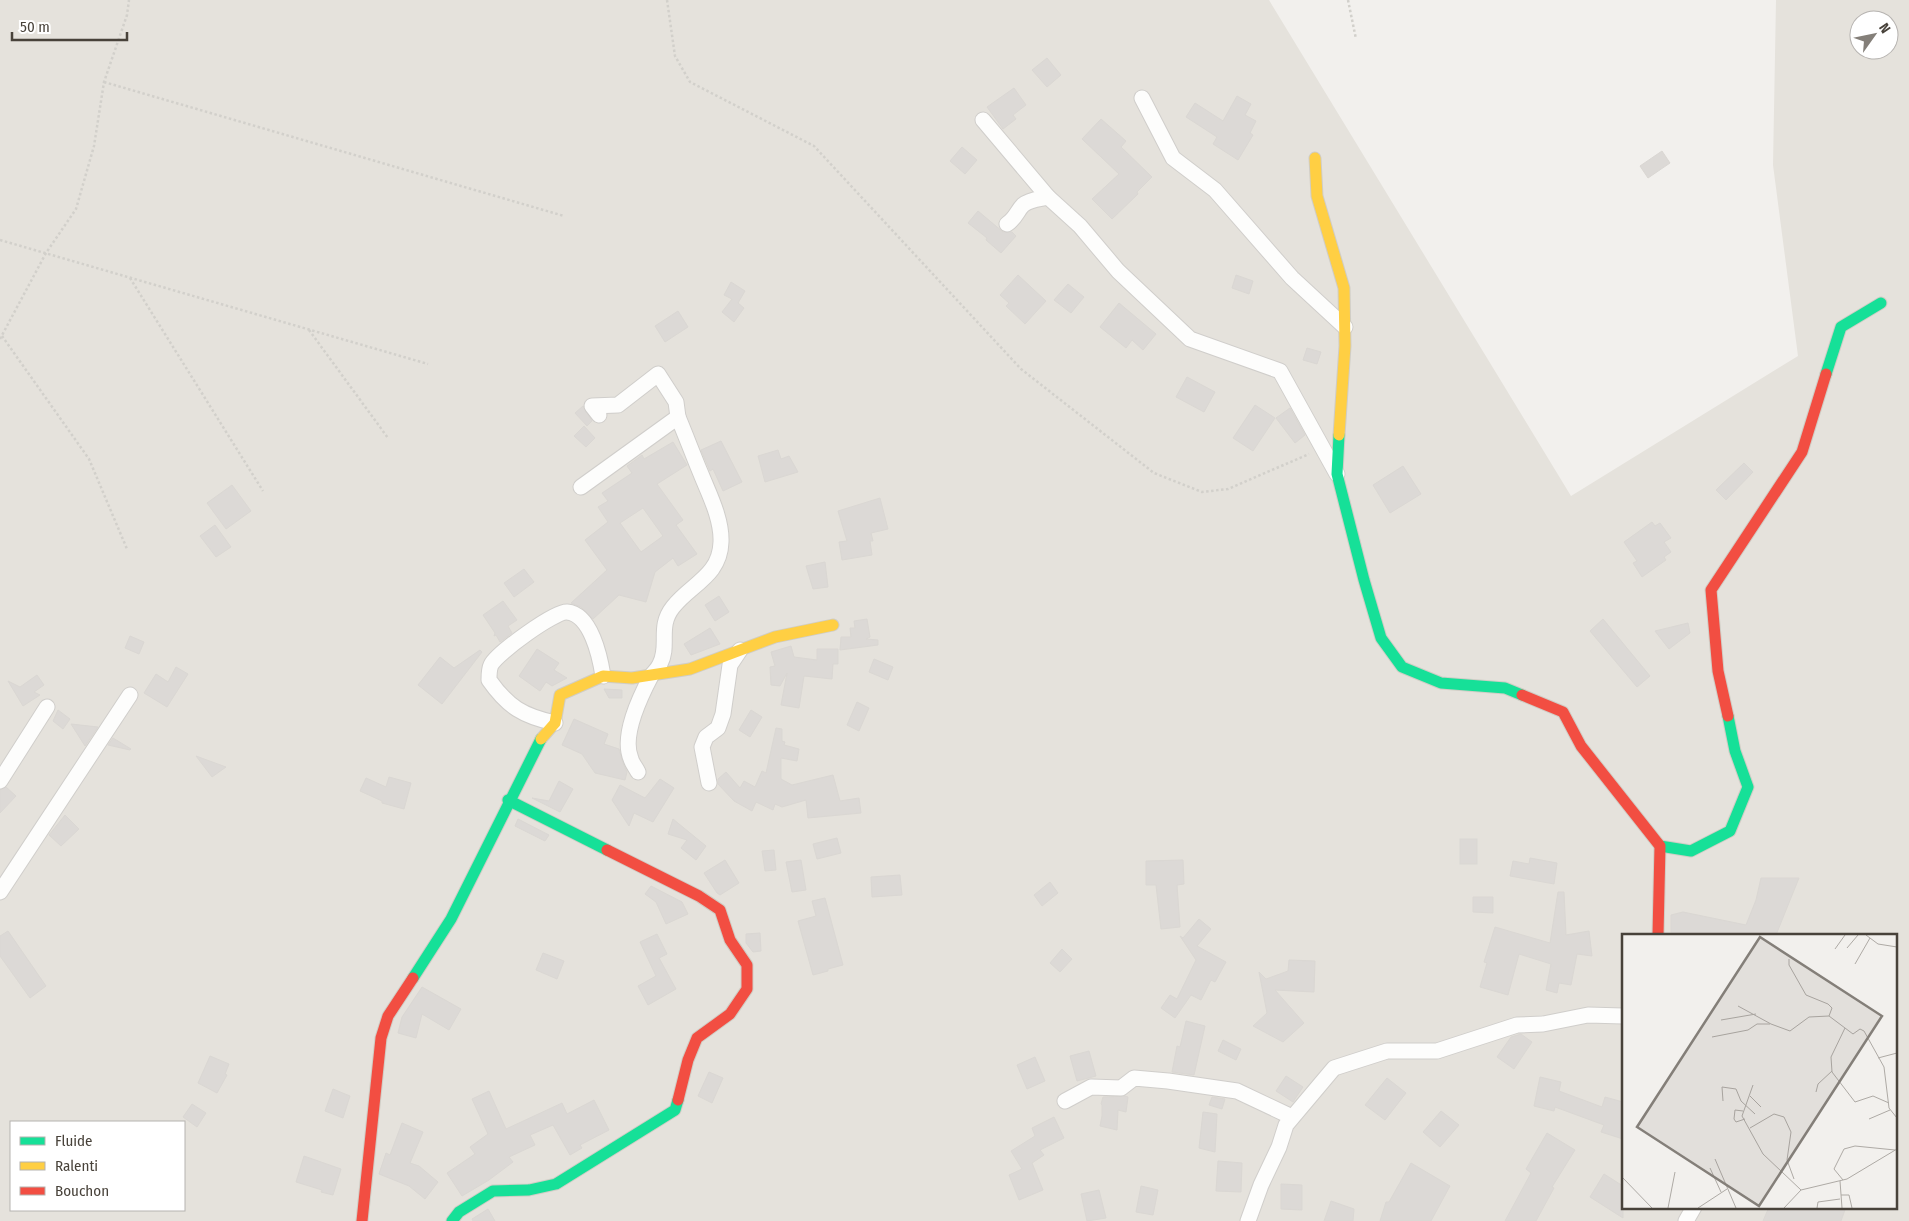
<svg xmlns="http://www.w3.org/2000/svg" width="1909" height="1221" font-family="'Fira Sans Condensed',sans-serif">
<rect width="100%" height="100%" fill="#f2f0ed"/>
<path fill="#e5e2dc" fill-rule="evenodd" d="M 0,0 L 1269,0 L 1571,496 L 1798,356 L 1773,165 L 1776,0 L 1909,0 L 1909,1221 L 0,1221 ZM 1859,20 L 1889,20 L 1889,50 L 1859,50 ZM 1623,935 L 1895,935 L 1895,1207 L 1623,1207 ZM 11,1122 L 184,1122 L 184,1210 L 11,1210 Z"/>
<g fill="#dcd9d6" stroke="#dad7d3" fill-rule="evenodd">
<polygon points="1047,58 1061,75 1047,87 1032,70"/>
<polygon points="1014,88 1026,105 1013,115 1016,119 1003,129 987,107"/>
<polygon points="1237,96 1251,104 1245,115 1256,121 1250,133 1253,135 1238,160 1213,144 1217,137 1186,117 1195,103 1223,121"/>
<polygon points="1101,119 1126,141 1121,147 1152,177 1137,192 1138,194 1112,219 1092,199 1119,174 1082,139"/>
<polygon points="962,147 977,160 965,174 950,161"/>
<polygon points="1662,151 1670,163 1648,178 1640,166"/>
<polygon points="978,211 1003,232 1012,232 1016,236 1001,253 986,240 987,238 968,223"/>
<polygon points="1018,275 1046,301 1025,324 1006,306 1009,303 1000,295"/>
<polygon points="1236,275 1253,281 1249,294 1232,288"/>
<polygon points="731,282 745,291 738,303 744,308 734,322 722,312 732,299 724,295"/>
<polygon points="1068,284 1084,297 1071,313 1054,300"/>
<polygon points="1119,303 1156,334 1143,350 1132,340 1126,348 1100,327"/>
<polygon points="678,311 688,327 665,342 655,326"/>
<polygon points="1307,348 1321,352 1317,364 1303,360"/>
<polygon points="1187,377 1215,392 1204,412 1176,397"/>
<polygon points="1255,405 1275,418 1253,451 1233,438"/>
<polygon points="583,406 592,421 587,426 575,413"/>
<polygon points="1290,408 1305,435 1295,443 1276,418"/>
<polygon points="584,426 595,438 586,447 574,436"/>
<polygon points="721,441 742,482 723,491 713,469 710,471 701,450"/>
<path d="M 673,442 L 687,465 L 657,484 L 683,520 L 676,525 L 697,554 L 678,566 L 673,558 L 655,572 L 646,602 L 619,595 L 593,619 L 581,607 L 571,603 L 607,570 L 585,540 L 608,522 L 598,507 L 608,501 L 602,493 L 632,473 L 627,466 L 642,455 L 644,459 ZM 643,508 L 663,536 L 641,552 L 620,523 Z"/>
<polygon points="778,450 781,459 789,456 798,472 765,482 758,456"/>
<polygon points="1744,463 1753,472 1726,500 1716,490"/>
<polygon points="1403,466 1421,494 1390,513 1373,485"/>
<polygon points="232,485 251,511 226,529 207,503"/>
<polygon points="880,498 888,529 871,533 873,541 870,541 872,555 842,560 839,542 847,541 838,511"/>
<polygon points="1652,522 1655,526 1660,523 1671,538 1664,542 1671,552 1664,557 1666,560 1642,577 1633,563 1637,561 1624,542"/>
<polygon points="215,525 231,547 216,557 200,536"/>
<polygon points="825,562 828,587 813,589 806,566"/>
<polygon points="524,569 534,582 514,597 504,583"/>
<polygon points="719,596 729,612 715,621 705,605"/>
<polygon points="503,601 517,620 508,626 512,633 500,642 496,635 494,636 495,633 483,615"/>
<polygon points="867,619 870,637 866,639 878,640 878,645 840,650 841,637 851,637 850,628 855,628 854,621"/>
<polygon points="1603,619 1650,676 1637,687 1590,631"/>
<polygon points="1688,623 1690,633 1669,649 1655,631"/>
<polygon points="710,628 720,644 691,655 684,644"/>
<polygon points="130,636 144,642 139,654 125,648"/>
<polygon points="791,646 794,657 817,660 817,649 838,649 838,664 833,664 832,679 804,676 799,708 781,705 787,673 780,686 771,685 770,667 775,666 771,652"/>
<polygon points="537,649 559,663 554,670 567,678 552,686 546,682 540,691 519,676"/>
<polygon points="480,650 482,652 442,704 418,685 440,657 454,668"/>
<polygon points="874,659 893,667 888,680 869,672"/>
<polygon points="176,667 188,674 167,707 144,693 156,674 168,682"/>
<polygon points="37,675 44,685 34,692 40,695 23,706 8,681 20,687"/>
<polygon points="604,689 622,690 622,698 609,698"/>
<polygon points="857,702 869,708 859,731 847,725"/>
<polygon points="58,710 70,719 63,729 53,721"/>
<polygon points="751,710 762,717 750,737 739,730"/>
<polygon points="574,719 608,734 604,744 619,749 623,763 627,772 625,780 595,773 582,754 562,745"/>
<polygon points="71,724 98,727 85,746"/>
<polygon points="776,728 782,729 782,741 785,742 784,745 799,749 797,761 781,758 781,779 792,785 833,775 840,801 859,798 861,813 808,818 806,800 782,807 775,804 773,810 756,802 752,811 734,801 718,784 718,779 726,772 740,788 744,781 755,787 762,771 766,773"/>
<polygon points="113,738 131,749 130,750 108,745"/>
<polygon points="196,756 226,767 212,777"/>
<polygon points="389,777 411,783 404,809 382,803 382,801 360,791 366,778 386,787"/>
<polygon points="660,779 674,788 653,822 634,813 629,826 612,800 620,785 645,798"/>
<polygon points="559,781 573,789 560,812 532,798 549,801"/>
<polygon points="6,787 16,796 0,813 0,790"/>
<polygon points="65,815 79,829 61,846 49,835"/>
<polygon points="518,819 549,835 545,841 515,826"/>
<polygon points="673,819 706,846 696,860 681,848 687,840 668,834"/>
<polygon points="837,838 841,853 817,859 813,844"/>
<rect x="1460" y="839" width="17" height="25"/>
<polygon points="774,850 776,870 765,871 762,851"/>
<polygon points="1530,858 1557,863 1554,884 1510,876 1513,861 1529,864"/>
<polygon points="725,860 739,883 720,895 717,893 704,873"/>
<polygon points="801,860 806,890 792,892 786,862"/>
<polygon points="1183,860 1184,884 1177,885 1180,927 1161,929 1156,885 1146,885 1146,861"/>
<polygon points="900,875 902,895 872,897 871,877"/>
<polygon points="1761,878 1799,878 1776,935 1671,935 1671,915 1683,912 1746,925 1756,900"/>
<polygon points="1050,882 1058,893 1042,906 1034,895"/>
<polygon points="651,886 682,902 688,914 666,924 656,902 645,894"/>
<polygon points="1558,892 1564,892 1566,935 1589,931 1592,956 1577,954 1571,985 1559,983 1557,993 1546,990 1551,964 1519,954 1508,995 1480,987 1487,963 1484,962 1495,927 1550,943"/>
<polygon points="1473,897 1493,897 1493,913 1473,912"/>
<polygon points="825,898 843,965 828,969 828,971 813,975 798,921 816,916 812,901"/>
<polygon points="1199,919 1211,929 1197,946 1226,962 1215,982 1211,980 1201,1000 1191,995 1175,1018 1161,1008 1170,995 1177,999 1196,960 1180,936 1183,938"/>
<polygon points="8,931 46,986 30,998 0,956 0,936"/>
<polygon points="760,933 761,951 753,952 746,943 746,934"/>
<polygon points="657,934 667,954 659,958 676,989 648,1005 638,986 656,976 640,942"/>
<polygon points="1062,949 1072,959 1060,972 1050,963"/>
<polygon points="543,953 564,961 557,979 536,970"/>
<polygon points="1289,960 1315,961 1314,992 1275,990 1304,1023 1283,1042 1253,1026 1267,1013 1259,972 1266,979 1288,971"/>
<polygon points="422,987 461,1009 449,1030 422,1014 416,1038 398,1033 402,1017"/>
<polygon points="1186,1021 1205,1026 1194,1075 1172,1072 1177,1046 1180,1047"/>
<polygon points="1521,1034 1532,1042 1514,1069 1497,1057 1511,1037"/>
<polygon points="1223,1040 1241,1049 1236,1060 1218,1051"/>
<polygon points="1089,1051 1096,1076 1077,1081 1070,1056"/>
<polygon points="210,1056 229,1064 225,1074 227,1075 217,1093 198,1083"/>
<polygon points="1035,1057 1045,1081 1027,1089 1017,1065"/>
<polygon points="709,1072 723,1078 712,1103 698,1096"/>
<polygon points="1286,1076 1303,1087 1293,1102 1276,1091"/>
<polygon points="1540,1077 1561,1082 1559,1091 1602,1107 1605,1097 1623,1102 1623,1139 1601,1132 1604,1125 1555,1107 1554,1111 1534,1106"/>
<polygon points="1387,1078 1406,1093 1385,1120 1365,1105"/>
<polygon points="333,1089 350,1096 343,1118 325,1111"/>
<polygon points="489,1091 506,1129 562,1103 567,1114 594,1100 609,1130 580,1145 582,1148 570,1155 553,1125 530,1135 535,1145 509,1157 513,1162 489,1180 462,1196 447,1173 475,1154 470,1147 488,1134 472,1099"/>
<polygon points="1125,1096 1128,1097 1126,1112 1118,1110 1117,1130 1100,1126 1102,1116 1102,1105 1101,1104 1103,1097"/>
<polygon points="1212,1097 1225,1099 1222,1109 1209,1105"/>
<polygon points="192,1104 206,1113 197,1127 183,1117"/>
<polygon points="1441,1111 1459,1125 1440,1147 1423,1132"/>
<polygon points="1203,1112 1217,1114 1215,1152 1199,1148"/>
<polygon points="1054,1117 1064,1138 1040,1150 1044,1155 1032,1163 1043,1190 1019,1200 1009,1175 1022,1169 1011,1151 1035,1136 1032,1128"/>
<polygon points="402,1123 423,1132 410,1163 419,1166 438,1182 425,1199 409,1186 379,1174 386,1153 390,1155"/>
<polygon points="1547,1133 1575,1150 1552,1187 1554,1188 1536,1221 1505,1221 1531,1173 1526,1169"/>
<polygon points="304,1156 341,1169 333,1195 321,1192 322,1190 296,1182"/>
<polygon points="1218,1161 1242,1163 1241,1192 1216,1191"/>
<polygon points="1411,1163 1450,1186 1431,1221 1380,1221 1386,1202 1389,1202"/>
<polygon points="1604,1174 1623,1186 1623,1218 1590,1197"/>
<polygon points="1281,1184 1302,1185 1302,1210 1281,1209"/>
<polygon points="1141,1186 1158,1190 1153,1215 1136,1212"/>
<polygon points="1099,1190 1106,1218 1087,1221 1081,1194"/>
<polygon points="1331,1201 1354,1209 1353,1221 1324,1221"/>
<polygon points="1769,1207 1846,1207 1841,1221 1763,1221"/>
<polygon points="488,1209 495,1221 473,1221 472,1219"/>
</g>
<g fill="none" stroke-linecap="round" stroke-linejoin="round">
<defs>
<g id="street">
<polyline points="1142,98 1173,158 1215,190 1292,278 1345,327"/>
<polyline points="983,120 1048,197 1080,226 1118,271 1190,339 1280,371 1337,474"/>
<path d="M 1007,224 C 1016,218 1017,211 1023,205 C 1030,199 1040,199 1048,197"/>
<polyline points="599,415 592,406 618,405 658,374 676,402 678,417"/>
<path d="M 581,487 L 678,417 C 686,436 693,455 701,474 C 709,494 722,519 721,542 C 720,576 691,584 673,607 C 657,627 670,645 660,664 C 658,669 654,672 651,676 C 640,697 621,736 631,759 C 632,763 636,768 638,772"/>
<path d="M 555,723 C 523,716 508,707 489,680 C 489,676 489,669 491,665 C 497,653 555,611 567,612 C 591,614 600,657 603,676"/>
<polyline points="0,781 47,707"/>
<polyline points="709,783 702,747 706,737 718,728 723,714 730,665 740,650"/>
<polyline points="0,892 130,695"/>
<polyline points="1065,1101 1091,1087 1121,1088 1134,1078 1168,1081 1237,1091 1292,1117"/>
<polyline points="1248,1221 1261,1185 1279,1147 1286,1125 1334,1068 1387,1051 1437,1051 1517,1025 1543,1024 1588,1015 1623,1016"/>
<polyline points="1686,1221 1694,1207"/>
</g>
<g id="fast">
<polyline points="1826,374 1841,327 1881,303"/>
<polyline points="1339,435 1337,474 1364,580 1381,638 1402,667 1441,683 1505,688 1522,695"/>
<polyline points="508,800 607,850"/>
<polyline points="1660,846 1691,851 1730,831 1748,787 1735,751 1728,716"/>
<polyline points="413,978 451,919 541,739"/>
<polyline points="452,1221 459,1212 493,1191 529,1190 556,1184 675,1110 678,1100"/>
</g>
<g id="slow">
<polyline points="1315,158 1317,196 1344,288 1345,346 1339,435"/>
<polyline points="541,739 555,723 560,695 603,676 632,678 690,669 775,637 833,625"/>
</g>
<g id="jam">
<polyline points="1522,695 1563,712 1581,746 1660,846 1658,935"/>
<polyline points="1728,716 1718,671 1711,590 1802,452 1826,374"/>
<polyline points="607,850 699,896 720,910 730,940 747,965 747,989 730,1014 697,1038 688,1060 678,1100"/>
<polyline points="362,1221 381,1038 388,1016 413,978"/>
</g>
</defs>
<use href="#street" stroke="#d0cecb" stroke-width="17"/>
<use href="#fast" stroke="#d0cdc5" stroke-width="13"/>
<use href="#slow" stroke="#d0cdc5" stroke-width="13"/>
<use href="#jam" stroke="#d0cdc5" stroke-width="13"/>
<g stroke="#d2d0cb" stroke-width="2.5" stroke-dasharray="2.5 2.5" stroke-linecap="butt">
<polyline points="667,0 675,56 690,82 814,146 1021,369 1154,473 1202,492 1228,489 1309,454"/>
<polyline points="1348,0 1356,39"/>
<polyline points="104,82 564,216"/>
<polyline points="0,240 428,364"/>
<polyline points="130,278 263,491"/>
<polyline points="309,330 388,438"/>
<polyline points="2,336 89,459 127,549"/>
<polyline points="0,339 46,253 76,209 94,146 104,82 127,15 129,0"/>
</g>
<use href="#street" stroke="#fdfdfc" stroke-width="15"/>
<use href="#fast" stroke="#16e098" stroke-width="11"/>
<use href="#slow" stroke="#ffcf43" stroke-width="11"/>
<use href="#jam" stroke="#f24e42" stroke-width="11"/>
</g>
<g transform="translate(1622 934)">
<rect width="275" height="275" fill="#f2f0ed"/>
<path fill="none" stroke="#aeaaa5" stroke-width="1" d="M 244,1 L 256,10 L 275,13M 225,14 L 236,1M 213,15 L 223,1M 167,25 L 167,31 L 184,61 L 206,70 L 210,74 L 207,82M 233,30 L 248,4M 116,72 L 149,90 L 168,97 L 187,83 L 207,82 L 231,100 L 238,95 L 242,97 L 262,133 L 267,174 L 275,184M 99,86 L 134,80M 223,94 L 209,123 L 210,138 L 233,168 L 251,162 L 267,169M 90,103 L 126,96 L 135,90 L 148,90M 256,124 L 275,119M 131,151 L 120,182 L 141,220 L 179,256M 194,158 L 196,150 L 210,137M 128,162 L 139,173M 101,167 L 100,153 L 114,155 L 119,167 L 133,180M 121,177 L 113,176 L 112,185 L 114,188 L 123,185M 247,185 L 268,176M 128,194 L 152,180 L 162,183 L 169,198 L 165,226 L 172,245M 93,225 L 114,274M 88,234 L 99,258M 0,243 L 30,274M 221,246 L 212,235 L 222,215 L 233,212 L 273,216M 218,247 L 220,274M 219,261 L 227,261 L 230,274M 46,274 L 53,238M 76,274 L 105,255M 162,274 L 179,256 L 225,245 L 275,215M 195,274 L 196,268 L 218,265"/>
<path fill="#847f79" fill-opacity="0.15" stroke="#847f79" stroke-width="2.5" d="M 138,3 L 260,82 L 137,272 L 15,193 Z"/>
<rect width="275" height="275" fill="none" stroke="#48423a" stroke-width="2.5"/>
</g>
<rect x="10" y="1121" width="175" height="90" fill="#ffffff" stroke="#b6b3b0"/>
<rect x="20" y="1137" width="25" height="8" fill="#16e098" stroke="#b6b3b0"/>
<text x="55" y="1146" font-size="15" fill="#48423a">Fluide</text>
<rect x="20" y="1162" width="25" height="8" fill="#ffcf43" stroke="#b6b3b0"/>
<text x="55" y="1171" font-size="15" fill="#48423a">Ralenti</text>
<rect x="20" y="1187" width="25" height="8" fill="#f24e42" stroke="#b6b3b0"/>
<text x="55" y="1196" font-size="15" fill="#48423a">Bouchon</text>
<g transform="translate(1874 35) rotate(57)"><circle r="24" fill="#ffffff" stroke="#b6b3b0"/>
<path d="M0-4L9 19L0 12L-9 19Z" fill="#847f79"/>
<text y="-8" font-size="14" font-weight="bold" text-anchor="middle" fill="#48423a">N</text>
</g>
<path d="M12 32v8h115v-8" fill="none" stroke="#48423a" stroke-width="2.5"/>
<text x="20" y="32" font-size="15" fill="#48423a" stroke="#ffffff" stroke-width="4" paint-order="stroke">50 m</text>
</svg>
